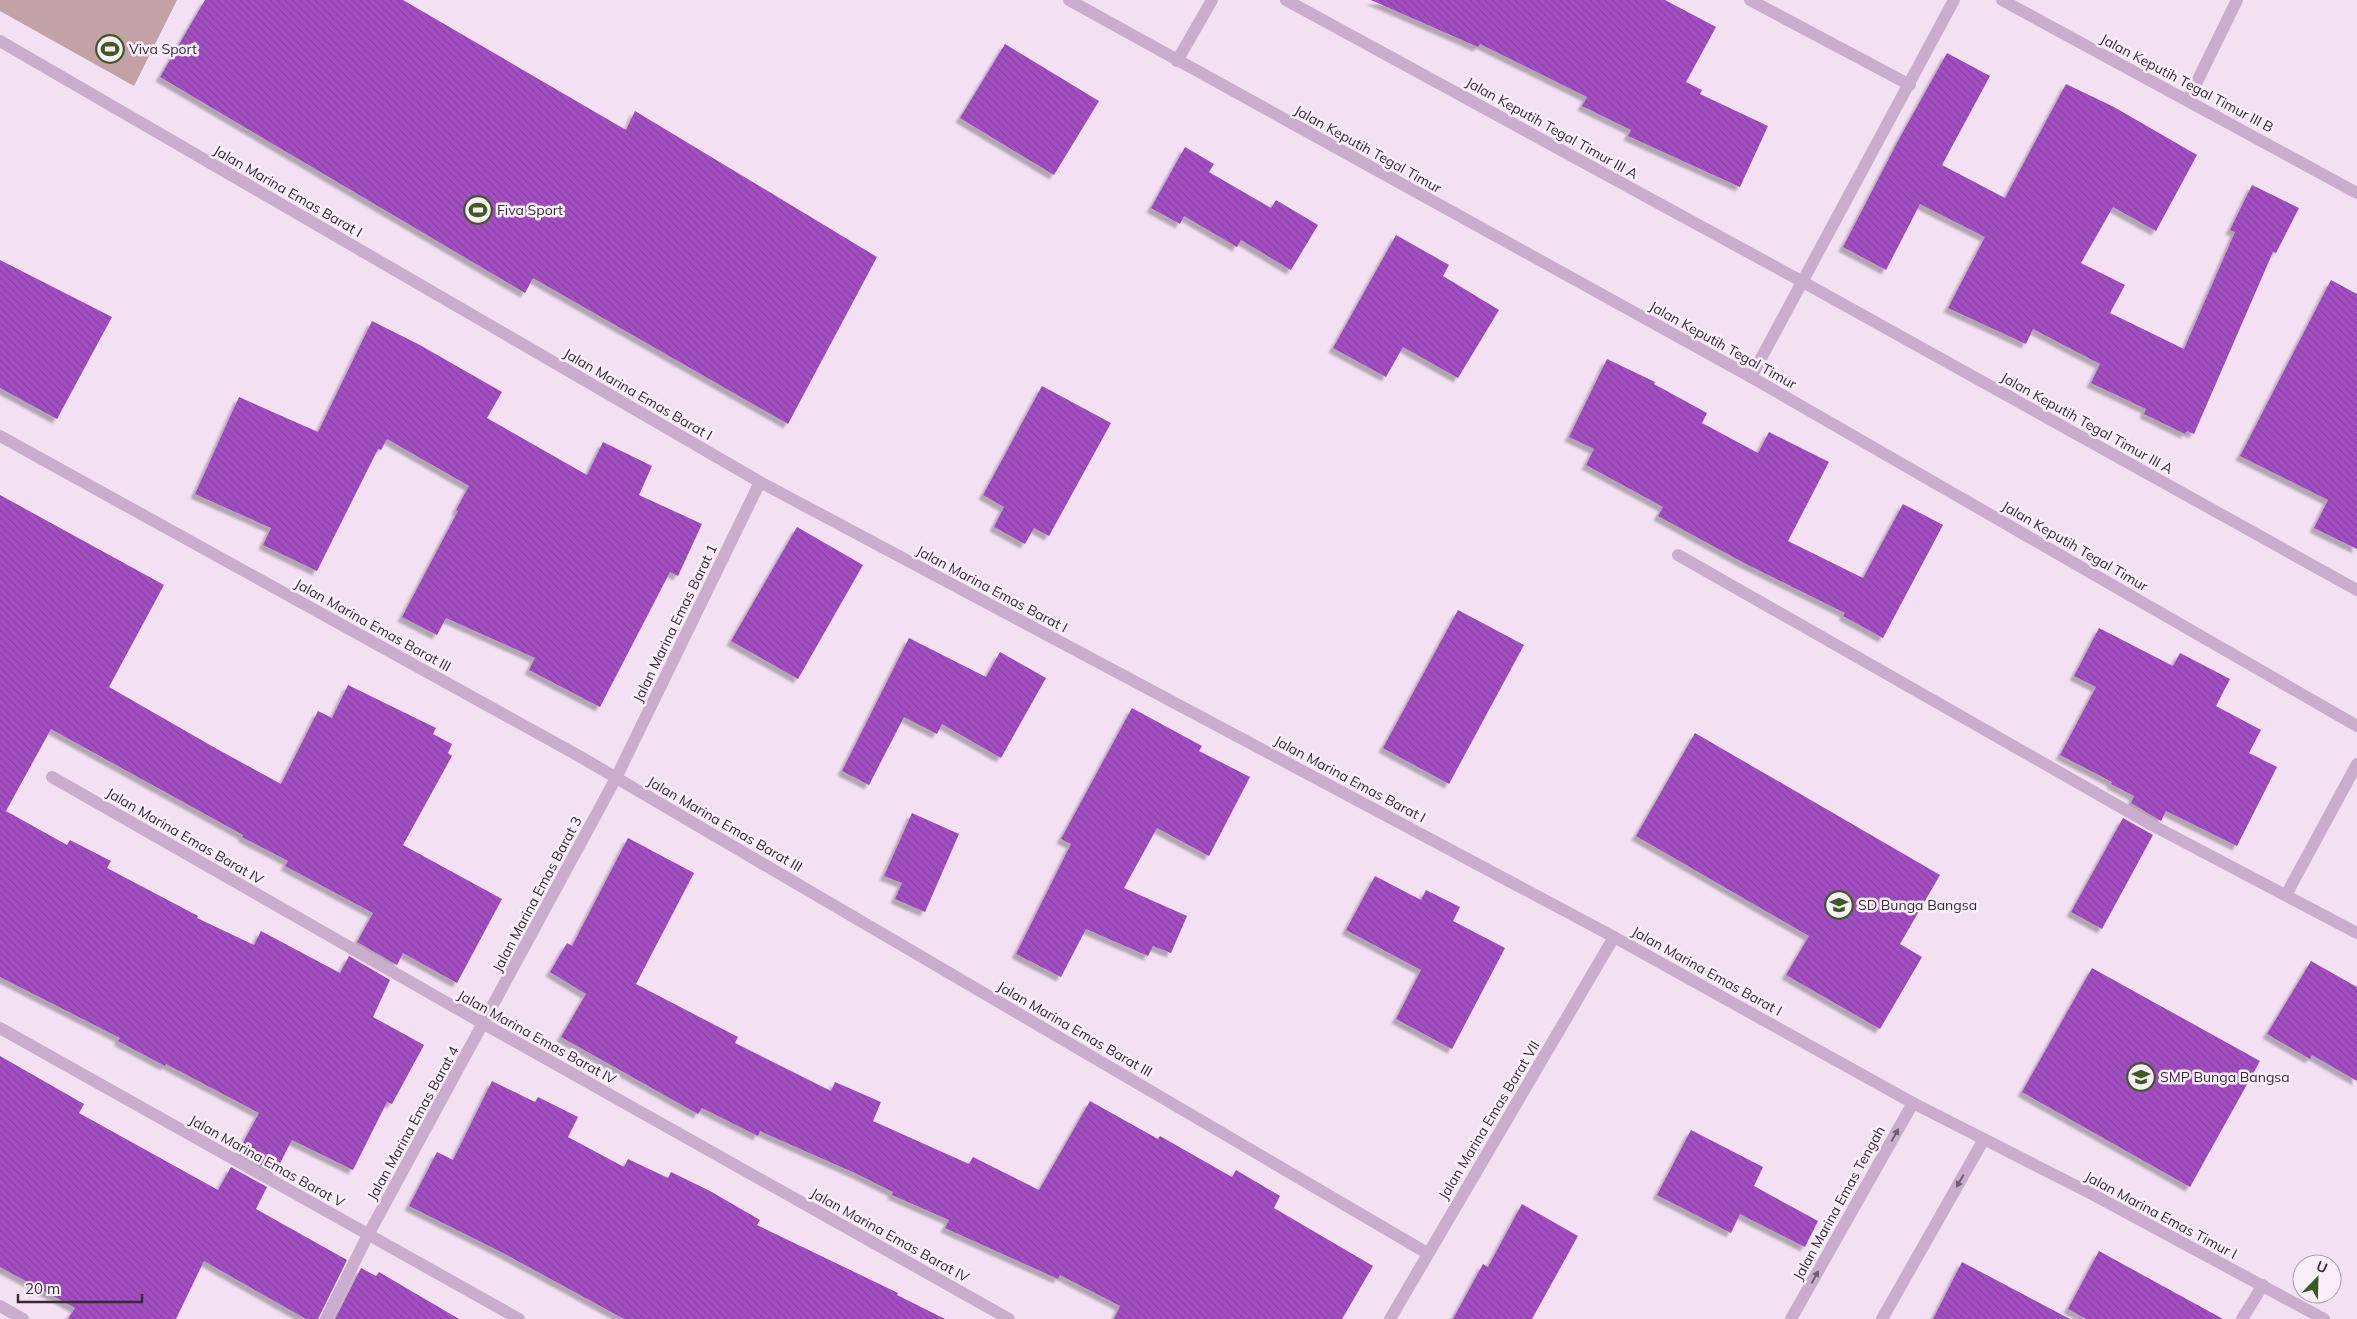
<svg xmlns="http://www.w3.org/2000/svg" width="2357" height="1319" font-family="Mulish,sans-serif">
<defs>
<pattern id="building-back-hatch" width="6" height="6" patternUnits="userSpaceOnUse" patternTransform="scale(1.25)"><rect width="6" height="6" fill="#a34fc3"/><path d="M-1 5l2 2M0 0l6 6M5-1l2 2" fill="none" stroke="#86429f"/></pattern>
<filter id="shadow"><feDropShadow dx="-4.5" dy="4.5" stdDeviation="1" flood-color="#0004"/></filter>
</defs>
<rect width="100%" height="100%" fill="#f3e1f3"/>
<polygon fill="#c2a1a7" points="0,0 177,0 134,86 0,11"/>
<g fill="url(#building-back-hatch)" filter="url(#shadow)">
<polygon points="205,0 403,0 626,130 635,111 877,257 788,424 533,278 525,293 160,77"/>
<polygon points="1371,0 1665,0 1716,27 1686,82 1702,90 1700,94 1768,126 1740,187 1628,136 1631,130 1582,106 1587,97 1480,44 1478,47"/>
<polygon points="1005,44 1099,101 1054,175 960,118"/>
<polygon points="1947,53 1990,76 1942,165 2005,198 2066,84 2114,107 2197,155 2156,231 2113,207 2081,263 2125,285 2110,313 2184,349 2235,232 2230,230 2252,185 2299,208 2276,253 2273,252 2194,434 2187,431 2185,434 2144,414 2146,409 2091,383 2100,364 2033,329 2026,344 1948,308 1985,237 1920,204 1886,270 1843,247 1898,141"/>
<polygon points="1185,147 1214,164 1209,172 1271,208 1276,200 1318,225 1291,270 1241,240 1237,247 1184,216 1180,224 1151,208"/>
<polygon points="1396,235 1449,265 1443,276 1499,310 1458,378 1403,347 1386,377 1333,348"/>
<polygon points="0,260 112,317 57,419 0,388"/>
<polygon points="2331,280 2357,294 2357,549 2314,528 2328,500 2240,456"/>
<polygon points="372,321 418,344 502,392 487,418 587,475 603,442 652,466 639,495 702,524 678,576 670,572 600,707 529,670 535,658 446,618 437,635 402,617 458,511 456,510 469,486 387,439 381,450 378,449 317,571 263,545 271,528 195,494 239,397 318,432"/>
<polygon points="1607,359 1655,382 1654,384 1707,413 1702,423 1758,453 1769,432 1829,462 1788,541 1863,578 1903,504 1943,525 1883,638 1843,616 1845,613 1744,563 1658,516 1663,507 1586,465 1594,449 1569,437"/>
<polygon points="1042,386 1111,423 1049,536 1034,528 1025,544 994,527 1004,507 983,495"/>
<polygon points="0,495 164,585 109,687 217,749 281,784 318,711 332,718 348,685 436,728 433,734 452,744 448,753 452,756 403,845 502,899 457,983 403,953 397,965 357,942 373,913 285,866 288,861 242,837 243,835 51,729 6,811 67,845 70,840 111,861 107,868 198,916 197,918 254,945 261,931 340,973 349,956 390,980 373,1017 424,1045 392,1104 387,1102 353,1170 292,1140 275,1173 238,1152 259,1113 166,1064 165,1066 118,1041 120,1038 0,977"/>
<polygon points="797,527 863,565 798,679 731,641"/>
<polygon points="1458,610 1524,645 1449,784 1383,748"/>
<polygon points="2099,628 2173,666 2180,653 2230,679 2216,706 2261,730 2249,753 2277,767 2237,846 2166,811 2161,821 2131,803 2134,796 2111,784 2112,782 2060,755 2096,687 2074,676"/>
<polygon points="909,638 986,677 1000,652 1046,678 1001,758 942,724 937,734 904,717 869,785 842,771"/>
<polygon points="1132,708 1202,746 1199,751 1250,777 1209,856 1157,828 1124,888 1187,916 1171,953 1153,946 1148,956 1086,929 1061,977 1016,954 1071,844 1061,839"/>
<polygon points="1695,733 1940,875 1900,944 1922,957 1880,1029 1786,975 1809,936 1636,836"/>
<polygon points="912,813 959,834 925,912 895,899 902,883 884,876"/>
<polygon points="2123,818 2153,835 2102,929 2071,912"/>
<polygon points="628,838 694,873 636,984 738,1037 735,1043 831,1091 835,1082 881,1102 873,1121 969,1164 973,1157 1039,1190 1090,1101 1158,1139 1160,1136 1232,1177 1236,1170 1280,1196 1274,1208 1373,1266 1342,1319 1114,1319 1120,1306 1060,1275 1058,1279 945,1228 949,1220 892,1195 893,1192 857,1174 760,1131 758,1136 702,1108 698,1114 561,1037 586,994 550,972 567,943 572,946"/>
<polygon points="1375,876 1421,900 1426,890 1460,907 1453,921 1505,948 1452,1049 1396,1019 1421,970 1346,930"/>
<polygon points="2311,961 2357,987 2357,1081 2312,1055 2310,1059 2267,1034"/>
<polygon points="2092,968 2260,1061 2190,1187 2022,1092"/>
<polygon points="0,1056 84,1104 79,1113 218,1190 231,1167 267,1187 256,1209 347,1260 318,1319 306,1319 204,1261 176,1319 68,1319 75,1308 0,1267"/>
<polygon points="492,1081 535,1102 538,1097 578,1117 568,1137 624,1167 628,1159 668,1178 671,1172 710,1191 760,1220 757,1225 898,1293 897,1295 945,1319 624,1319 503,1253 409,1206 437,1152 453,1160"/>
<polygon points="1691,1130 1763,1167 1754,1186 1818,1221 1805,1247 1740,1214 1731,1233 1657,1195"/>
<polygon points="1522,1204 1578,1236 1532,1319 1453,1319 1483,1264 1488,1267"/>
<polygon points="2099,1251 2223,1319 2086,1319 2068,1309"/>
<polygon points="1962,1262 2070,1319 1933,1319"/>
<polygon points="361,1268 376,1276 379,1272 459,1319 335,1319"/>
</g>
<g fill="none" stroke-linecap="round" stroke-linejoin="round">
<g stroke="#caadcc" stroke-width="12">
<polyline points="1069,0 1751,377 2357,726"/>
<polyline points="1286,0 1803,282 2357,590"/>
<polyline points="1750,0 1910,85"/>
<polyline points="2002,0 2357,193"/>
<polyline points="0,41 760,482 1614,937 1913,1103 2090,1193 2324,1319"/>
<polyline points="1177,61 1212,0"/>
<polyline points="2188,100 2237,0"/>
<polyline points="1751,377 1954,0"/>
<polyline points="0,436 579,756 1427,1253"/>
<polyline points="1678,555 2152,825 2357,933"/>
<polyline points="52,777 484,1024 1009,1319"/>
<polyline points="2286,895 2357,764"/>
<polyline points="0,1028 519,1319"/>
<polyline points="0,1306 23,1319"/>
<polyline points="326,1319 368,1235 616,778 760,482"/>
<polyline points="1390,1319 1614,937"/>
<polyline points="1791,1319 1913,1103"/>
<polyline points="1882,1319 1984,1139"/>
<polyline points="2242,1319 2263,1285"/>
</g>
</g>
<defs><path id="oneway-solid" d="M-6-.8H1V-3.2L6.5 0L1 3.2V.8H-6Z" transform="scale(1.25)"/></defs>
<g fill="#725f74">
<use href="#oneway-solid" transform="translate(1895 1135) rotate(-61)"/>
<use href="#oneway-solid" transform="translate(1960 1181) rotate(120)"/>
<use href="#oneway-solid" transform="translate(1815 1277) rotate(-61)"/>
</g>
<defs>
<symbol id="stadium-ring" viewBox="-11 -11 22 22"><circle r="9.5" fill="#faeefa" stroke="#3b5b21" stroke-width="1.5"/><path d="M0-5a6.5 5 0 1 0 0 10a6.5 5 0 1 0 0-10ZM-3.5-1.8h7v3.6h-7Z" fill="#3b5b21"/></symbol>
<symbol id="school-ring" viewBox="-11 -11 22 22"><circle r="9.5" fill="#faeefa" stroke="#3b5b21" stroke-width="1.5"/><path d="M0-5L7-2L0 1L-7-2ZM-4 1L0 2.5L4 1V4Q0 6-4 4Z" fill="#3b5b21"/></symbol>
</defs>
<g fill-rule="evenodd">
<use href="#stadium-ring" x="94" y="33" width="32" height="32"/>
<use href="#stadium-ring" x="462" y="194" width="32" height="32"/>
<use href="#school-ring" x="1823" y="889" width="32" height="32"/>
<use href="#school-ring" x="2125" y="1061" width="32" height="32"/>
</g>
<g text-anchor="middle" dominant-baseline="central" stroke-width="5" stroke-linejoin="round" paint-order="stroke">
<g font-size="14" fill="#372b3a" stroke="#faeefa" text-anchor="start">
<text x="129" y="49">Viva Sport</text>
<text x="497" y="210">Fiva Sport</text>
<text x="1858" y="905">SD Bunga Bangsa</text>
<text x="2160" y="1077">SMP Bunga Bangsa</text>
</g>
<g font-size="14" fill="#372b3a" stroke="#faeefa">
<text transform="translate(2187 83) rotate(28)">Jalan Keputih Tegal Timur III B</text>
<text transform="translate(1552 128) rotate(29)">Jalan Keputih Tegal Timur III A</text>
<text transform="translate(1368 149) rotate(29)">Jalan Keputih Tegal Timur</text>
<text transform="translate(288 191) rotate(30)">Jalan Marina Emas Barat I</text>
<text transform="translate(1723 345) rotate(29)">Jalan Keputih Tegal Timur</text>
<text transform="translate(638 394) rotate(30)">Jalan Marina Emas Barat I</text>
<text transform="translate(2087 423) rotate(29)">Jalan Keputih Tegal Timur III A</text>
<text transform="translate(2075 546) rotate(30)">Jalan Keputih Tegal Timur</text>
<text transform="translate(992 589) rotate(28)">Jalan Marina Emas Barat I</text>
<text transform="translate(675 623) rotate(-64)">Jalan Marina Emas Barat 1</text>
<text transform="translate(373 625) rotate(29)">Jalan Marina Emas Barat III</text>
<text transform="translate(1350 779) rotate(28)">Jalan Marina Emas Barat I</text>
<text transform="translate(725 824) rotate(30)">Jalan Marina Emas Barat III</text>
<text transform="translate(185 836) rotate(30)">Jalan Marina Emas Barat IV</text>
<text transform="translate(537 894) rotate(-62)">Jalan Marina Emas Barat 3</text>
<text transform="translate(1707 971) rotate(29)">Jalan Marina Emas Barat I</text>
<text transform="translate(1075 1029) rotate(30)">Jalan Marina Emas Barat III</text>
<text transform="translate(537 1037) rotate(29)">Jalan Marina Emas Barat IV</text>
<text transform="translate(1489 1120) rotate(-59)">Jalan Marina Emas Barat VII</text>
<text transform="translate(413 1123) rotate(-61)">Jalan Marina Emas Barat 4</text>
<text transform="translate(267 1161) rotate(29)">Jalan Marina Emas Barat V</text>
<text transform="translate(1839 1203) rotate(-61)">Jalan Marina Emas Tengah</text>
<text transform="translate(2161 1215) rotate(28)">Jalan Marina Emas Timur I</text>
<text transform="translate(890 1235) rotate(29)">Jalan Marina Emas Barat IV</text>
</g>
</g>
<g transform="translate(2317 1279) rotate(23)"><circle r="24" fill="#faeefa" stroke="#aca0ad"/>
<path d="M0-4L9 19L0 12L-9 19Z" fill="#3b5b21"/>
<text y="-8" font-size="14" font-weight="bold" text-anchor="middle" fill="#372b3a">U</text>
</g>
<path d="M18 1294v8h124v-8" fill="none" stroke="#372b3a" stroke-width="2.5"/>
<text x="25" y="1294" font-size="15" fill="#372b3a" stroke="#faeefa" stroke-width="4" paint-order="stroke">20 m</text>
</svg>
